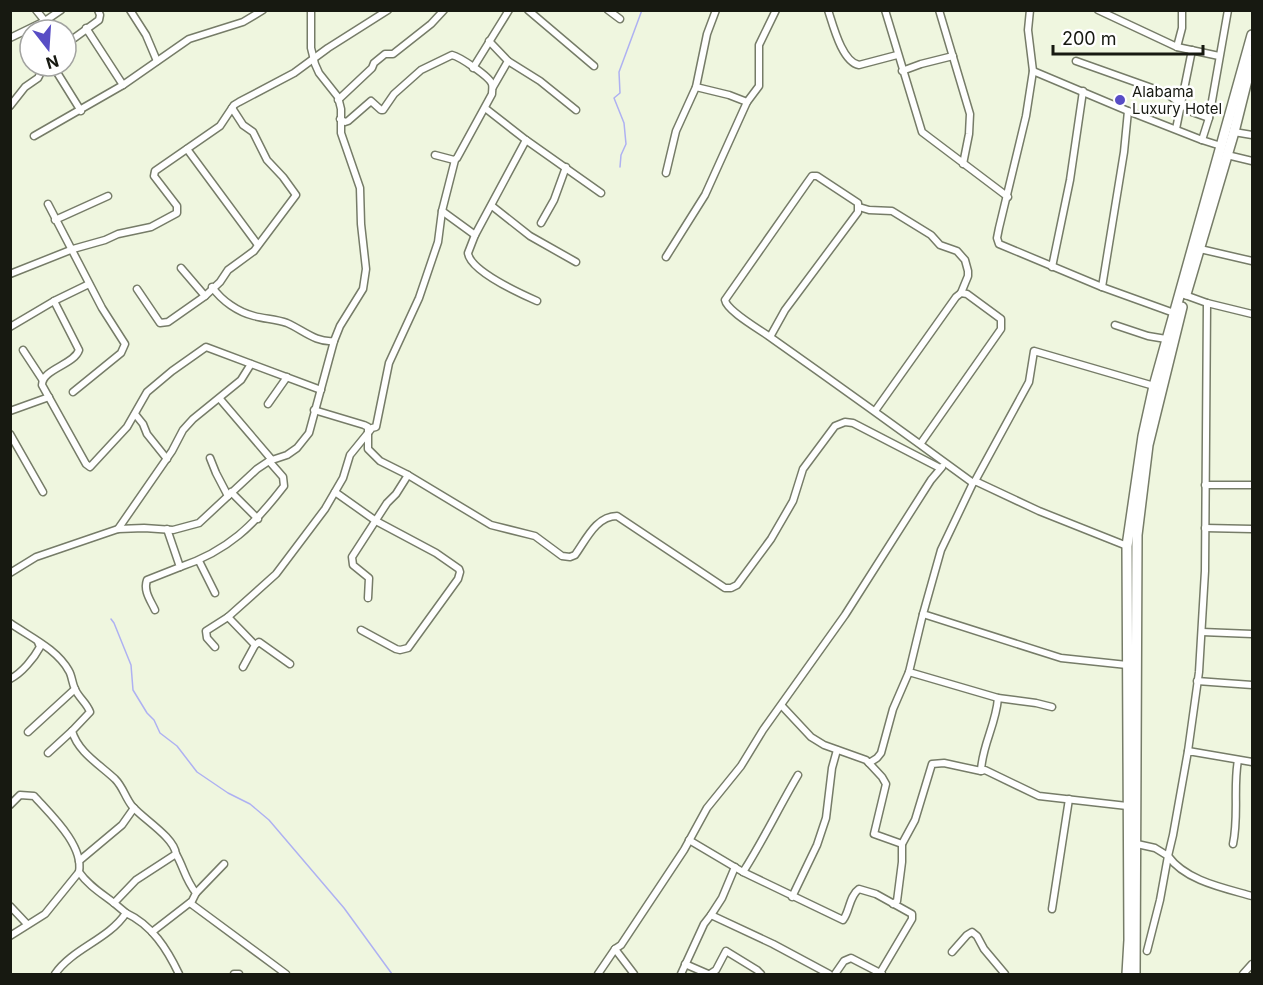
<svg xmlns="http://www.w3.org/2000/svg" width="1263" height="985" font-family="Inter,sans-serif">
<rect width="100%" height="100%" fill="#eff6df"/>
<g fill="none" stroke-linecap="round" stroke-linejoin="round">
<g stroke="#aeb1f2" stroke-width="1.5">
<polyline points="620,167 621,155 626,144 624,123 614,98 620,93 619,72 642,10"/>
<polyline points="111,619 114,623 131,665 133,690 147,713 154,720 160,733 177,746 197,772 228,793 250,804 269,820 344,908 392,974"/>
</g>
<defs>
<g id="street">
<polyline points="36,10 45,21"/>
<polyline points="130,10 146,35 157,61"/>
<polyline points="528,10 594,66"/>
<polyline points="608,10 620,19"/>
<path d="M 828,10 C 833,25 842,62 859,65 L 897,55"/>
<polyline points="885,10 922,132 1008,197"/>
<polyline points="939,10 970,114 969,134 963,164"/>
<polyline points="1030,10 1028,30 1033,71 1026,116 999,228 997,238 999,244 1102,287 1174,313"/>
<polyline points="1098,10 1177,47 1219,56"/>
<polyline points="86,28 123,85"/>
<polyline points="10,38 45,21 61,10"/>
<polyline points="489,41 508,61 493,87"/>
<polyline points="66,44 99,20 100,15 98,10"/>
<polyline points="1177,47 1182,28 1182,10"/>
<polyline points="508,61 540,81 576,110"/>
<polyline points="1076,61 1166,93 1192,112 1209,118"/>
<polyline points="53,66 81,111"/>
<polyline points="473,68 509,10"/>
<polyline points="902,71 921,64 953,56"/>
<polyline points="1033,71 1128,111 1202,140"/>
<polyline points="696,87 729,95 747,102 759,86 759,45 776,10"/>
<polyline points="338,100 372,68 374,63 385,54 393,54 431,24 444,10"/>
<polyline points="10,106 25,87 38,78 44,66"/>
<polyline points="485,108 526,140"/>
<path d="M 340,119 L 345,122 L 348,121 L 371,101 L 381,110 L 383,110 L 394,94 L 421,70 L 452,55 C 460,57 489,76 492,84 C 493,87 492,90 492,94 L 457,158 L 454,160 L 435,155"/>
<polyline points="1176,129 1192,50"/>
<polyline points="1234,132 1252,135"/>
<polyline points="34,136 123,85 189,39 243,22 263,10"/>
<polyline points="1221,146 1202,140 1209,118 1228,10"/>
<polyline points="187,149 258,245"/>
<polyline points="1227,155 1252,161"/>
<polyline points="666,173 676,131 696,87 707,34 716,10"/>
<polyline points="48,204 102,308 125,344 121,353 73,392"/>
<polyline points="492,206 530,236 576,262"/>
<polyline points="859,207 869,210 892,211 931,235 940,245 957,251 965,260 968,271 968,276 961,293"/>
<polyline points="442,211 475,235 526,140 601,193"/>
<polyline points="55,220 108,196"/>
<polyline points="541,223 554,200 566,167"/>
<path d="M 475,235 L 468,253 C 470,271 521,294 537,301"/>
<polyline points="1200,249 1252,261"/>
<polyline points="666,257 705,195 747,102"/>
<polyline points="1052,267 1070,180 1083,91"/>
<polyline points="181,268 205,296"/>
<polyline points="10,274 73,249 105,240 118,234 151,227 177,213 177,206 154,176 155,171 220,126 234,105 239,102 294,73 328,48 388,10"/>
<path d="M 212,287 C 222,301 238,312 254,316 C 265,319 276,319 287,323 C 303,330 316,343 334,341"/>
<polyline points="1102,287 1124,152 1128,111"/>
<polyline points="137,289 160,323 168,322 205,296 220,282 228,270 254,251 296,195 283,177 267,160 253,132 243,125 232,108"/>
<polyline points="1185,295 1207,303 1252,314"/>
<path d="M 54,301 L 79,350 C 74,365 42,369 42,385 L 86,464 L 90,467 L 127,427 L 147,392 L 172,371 L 206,347 L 321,390"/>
<polyline points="1115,325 1148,336 1166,339"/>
<polyline points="10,327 54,301 89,284"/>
<path d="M 770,337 L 785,310 L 858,212 L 858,203 L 817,176 L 812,176 L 807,183 L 725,300 C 727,311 759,329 770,337 C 838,385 906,434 973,483 L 975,481 L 1039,511 L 1127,546"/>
<polyline points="23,350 42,379"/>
<polyline points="220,399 272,460"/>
<polyline points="268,404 287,377"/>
<path d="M 314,410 L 364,425 L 368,427 L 368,449 L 380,461 L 408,475 L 491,525 L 535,536 L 562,556 L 570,557 L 575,555 C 586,540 596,516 617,516 L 725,588 L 731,588 L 737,585 L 771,539 L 793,501 L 803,469 L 835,426 L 845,422 L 853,423 L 940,468"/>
<polyline points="10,411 49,397"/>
<polyline points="875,411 956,297 961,293 967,294 1001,319 1001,329 921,443"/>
<polyline points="135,414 143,424 147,434 167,459"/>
<polyline points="10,434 43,492"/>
<polyline points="210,458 216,473 228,496"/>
<polyline points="975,481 1029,382 1034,351 1154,386"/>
<polyline points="973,483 941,550 923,614 1061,658 1127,665"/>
<polyline points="1205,485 1252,485"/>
<polyline points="231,492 258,519"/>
<polyline points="335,492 376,521 436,553 459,569 460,572 458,579 408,648 400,650 396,649 361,630"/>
<polyline points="1205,528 1252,529"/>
<polyline points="118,529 172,451 183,430 193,419 241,380 251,364"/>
<polyline points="199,561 215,593"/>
<path d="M 180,567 C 228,551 254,525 284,486 L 283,477 L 269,461"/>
<polyline points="10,573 36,557 118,529 144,528 173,530 199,523 257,469 269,461 287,455 297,448 309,433 334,341 340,326 363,289 366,269 361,224 360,188 341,133 341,109 338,97 319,73 315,64 311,48 311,10"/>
<polyline points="368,598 369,578 353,565 352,557 387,503 396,494 408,475"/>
<path d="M 155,610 C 151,601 143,591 147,580 L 180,567 L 167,529"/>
<polyline points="923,614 909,672 998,698 1036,703 1052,707"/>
<polyline points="228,617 255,645 243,667"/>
<path d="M 10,623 C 30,637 57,649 69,671 C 72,676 72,683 75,689 C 78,697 87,703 90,712 L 72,731 C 78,752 99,764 115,779 C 123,787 125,797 132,806 C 143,819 174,837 176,854 L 136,880 L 114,903 L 126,913"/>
<polyline points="1202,632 1252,634"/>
<polyline points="255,645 259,642 290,664"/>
<polyline points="215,647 207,638 206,631 228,617 276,574 325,509 343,478 350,455 372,428 376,427 389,363 419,298 438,242 442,211 455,160"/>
<path d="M 10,679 C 22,673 34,658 40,647 L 38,642"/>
<polyline points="1197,681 1252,685"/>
<path d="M 998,698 C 996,725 982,745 981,771 L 985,770 L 1039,796 L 1127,806"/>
<polyline points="782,706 811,737 824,745 866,760 869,763 877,758 881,753 893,709 909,672"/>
<polyline points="28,732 75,689"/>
<polyline points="1188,751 1199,672 1205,571 1207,303"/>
<polyline points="48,753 72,731"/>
<polyline points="869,763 882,777 886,784 874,834 902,844"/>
<path d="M 10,805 L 20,795 L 34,796 C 50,814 84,845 79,872 C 88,885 101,893 114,903"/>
<path d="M 689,840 L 743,872 L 843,920 C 850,911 849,896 859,889 L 876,894 L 912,914 L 912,919 L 880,973"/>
<polyline points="1137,844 1155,848 1168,856 1173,835 1188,751 1252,762"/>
<path d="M 1233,844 C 1239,816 1233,788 1238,760"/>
<polyline points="79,861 122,825 134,808"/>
<path d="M 743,872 C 763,841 779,807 798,775"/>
<polyline points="196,893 224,864"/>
<polyline points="792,897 817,845 826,818 832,768 837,750"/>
<polyline points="190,903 286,974"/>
<polyline points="893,904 897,901 902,862 902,844 915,820 932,764 944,763 981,771"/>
<polyline points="10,906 27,924"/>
<polyline points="1052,909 1069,799"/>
<polyline points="711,915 722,898 735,867"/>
<path d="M 152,932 L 192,901 L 196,893 C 185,879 184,868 176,854"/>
<polyline points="10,936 45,914 79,872"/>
<path d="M 1147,951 L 1160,900 L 1168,856 C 1186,881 1224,888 1252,896"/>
<polyline points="952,952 967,935 972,932 977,936 984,949 1005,974"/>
<polyline points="685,964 708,974"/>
<path d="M 55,974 C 73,948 108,940 126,913 C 152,925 167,949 179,974"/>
<polyline points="234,974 239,974"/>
<polyline points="598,974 615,949"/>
<polyline points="634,974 615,949 621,945 684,850 707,808 741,766 763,730 845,615 931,480 942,467"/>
<polyline points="681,974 704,924 711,915 773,944 829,974"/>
<polyline points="710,974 716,970 726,951 757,970 761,974"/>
<polyline points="835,974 844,961 851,958 882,974"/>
<polyline points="1243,974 1252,964"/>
</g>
<g id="primary">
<polyline points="1186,294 1234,132 1252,60"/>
<polyline points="1127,974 1129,940 1127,546 1143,436 1154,386 1252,35"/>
<polyline points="1135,974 1137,535 1148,445 1182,307"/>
</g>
</defs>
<use href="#street" stroke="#767c68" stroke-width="9"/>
<use href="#primary" stroke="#767c68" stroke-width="12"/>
<use href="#street" stroke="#fff" stroke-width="6"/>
<use href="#primary" stroke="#fff" stroke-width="9"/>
</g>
<circle fill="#584dc5" stroke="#fff" stroke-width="2" cx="1120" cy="100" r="6"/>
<g text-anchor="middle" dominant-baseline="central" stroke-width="5" stroke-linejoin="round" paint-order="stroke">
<g font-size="15" fill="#171911" stroke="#fff" text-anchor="start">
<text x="1132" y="91">Alabama<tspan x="1132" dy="17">Luxury Hotel</tspan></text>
</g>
</g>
<rect width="1263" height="985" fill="none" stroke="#171911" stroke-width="24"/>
<g transform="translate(48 48) rotate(163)"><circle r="28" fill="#ffffff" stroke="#a2a3a0" stroke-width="1.5"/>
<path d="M0-4.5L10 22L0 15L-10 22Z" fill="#584dc5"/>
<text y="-9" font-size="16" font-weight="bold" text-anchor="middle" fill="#171911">N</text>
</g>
<path d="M1053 45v9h150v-9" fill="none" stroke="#171911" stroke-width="3"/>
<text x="1062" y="45" font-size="18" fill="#171911" stroke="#ffffff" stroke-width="4.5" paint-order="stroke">200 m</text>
</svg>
